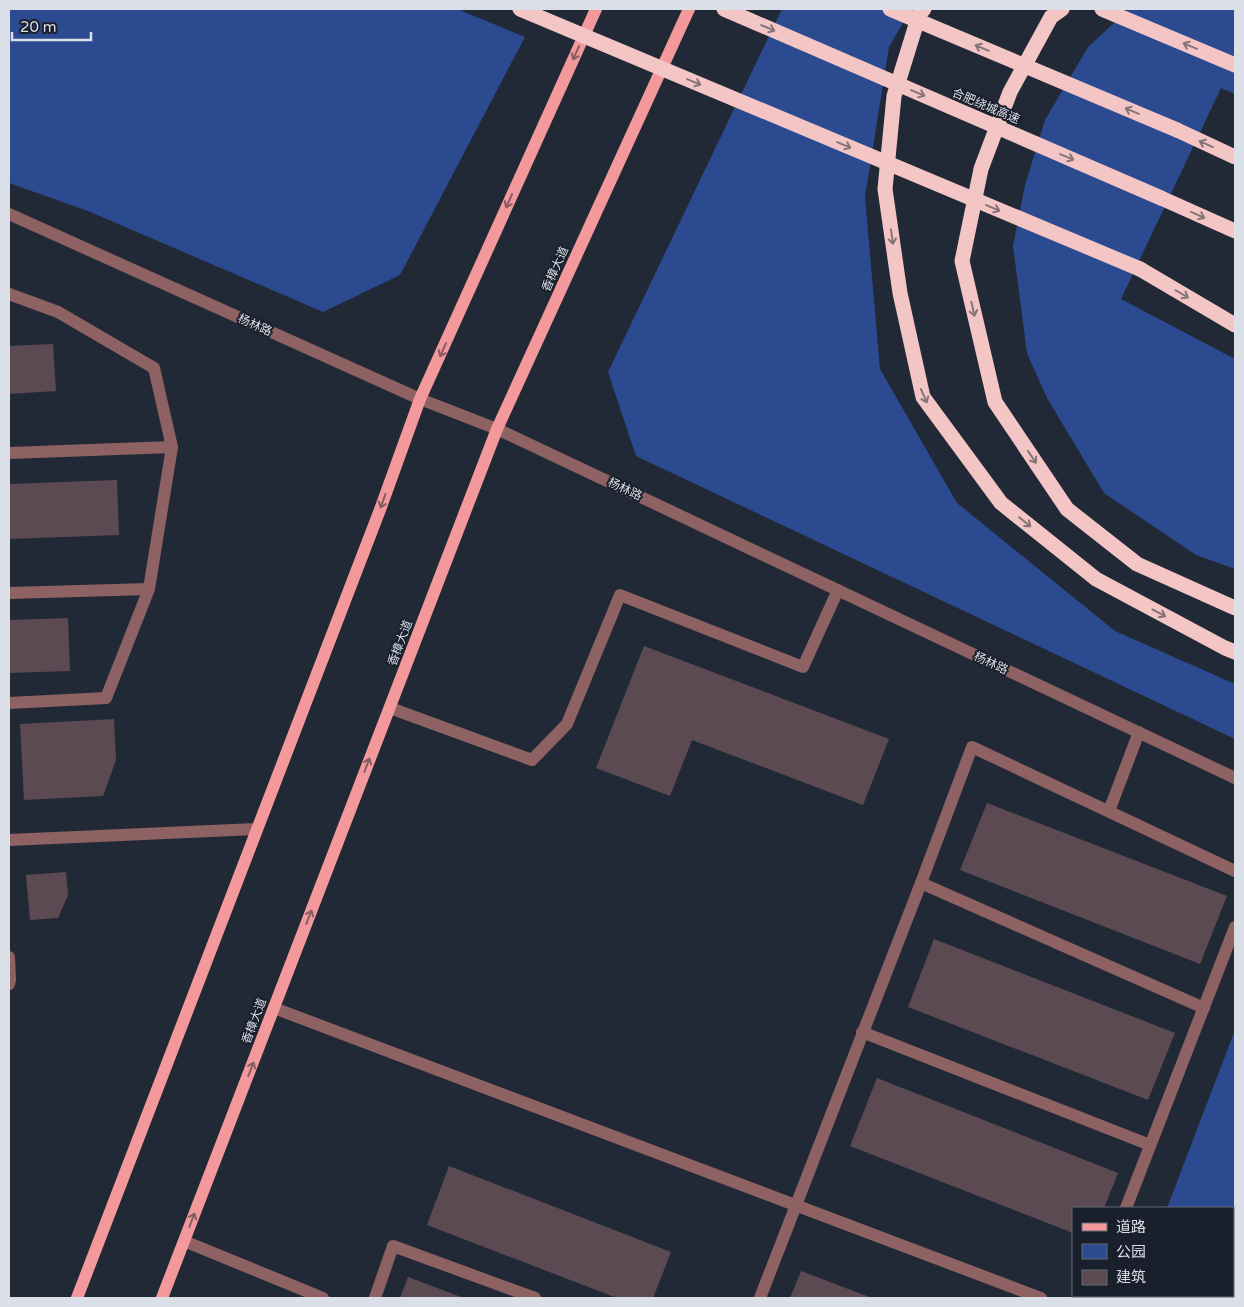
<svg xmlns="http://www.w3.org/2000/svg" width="1244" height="1307" font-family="'Varela Round','Noto Sans SC',sans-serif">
<rect width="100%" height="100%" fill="#222936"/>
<g fill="#2b4a8f">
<polygon points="9,9 457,9 525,37 400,275 323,312 88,211 9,183"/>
<polygon points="782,9 911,9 889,47 865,197 880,369 957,503 1115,631 1235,684 1235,739 636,456 608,372"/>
<polygon points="1129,9 1235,9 1235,94 1221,88 1121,299 1235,359 1235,569 1196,555 1104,493 1047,398 1027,353 1013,246 1025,185 1045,120 1088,47"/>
<polygon points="1235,1030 1235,1298 1132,1298 1133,1296 1233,1296 1233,1208 1167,1208"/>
</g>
<g fill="#5b4a51">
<polygon points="53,344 56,391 9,394 9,346"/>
<polygon points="117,480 119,535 9,539 9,484"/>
<polygon points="68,618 70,671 9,673 9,620"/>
<polygon points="644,646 889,739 863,805 692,740 670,796 596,768"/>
<polygon points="114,719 116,760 103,796 24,800 20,724"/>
<polygon points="987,803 1227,896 1200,964 960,870"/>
<polygon points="66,872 68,895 58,918 30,920 26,875"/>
<polygon points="934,939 1175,1033 1148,1100 908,1007"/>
<polygon points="877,1078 1118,1173 1104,1208 1073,1208 1073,1233 850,1146"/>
<polygon points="449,1166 671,1252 653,1298 617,1298 427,1225"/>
<polygon points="801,1271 872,1298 790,1298"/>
<polygon points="408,1277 464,1298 400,1298"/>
</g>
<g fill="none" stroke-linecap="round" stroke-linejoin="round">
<g stroke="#8e6262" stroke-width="12">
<polyline points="9,214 420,399 497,429 1235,778"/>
<polyline points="9,294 58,312 154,368 172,447 149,589 106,698 9,703"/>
<polyline points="9,453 172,447"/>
<polyline points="9,593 149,589"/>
<polyline points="390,708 532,760 567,724 620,595 803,667 838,590"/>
<polyline points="1109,811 1139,732"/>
<polyline points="9,840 257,829"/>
<polyline points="921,883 1204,1008"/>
<polyline points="9,957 10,980 9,984"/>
<polyline points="274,1008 1041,1298"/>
<polyline points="862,1032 1150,1145"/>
<polyline points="1126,1208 1235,927"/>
<polyline points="184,1241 323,1298"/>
<polyline points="375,1298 393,1246 535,1298"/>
<polyline points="760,1298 921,883 972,747 1235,871"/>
<polyline points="1091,1298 1092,1296"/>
</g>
<g stroke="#f4999b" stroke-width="12">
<polyline points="77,1298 381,507 420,399 596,9"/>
<polyline points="162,1298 497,429 689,9"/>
</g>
<g stroke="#f3c6c5" stroke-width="15">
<polyline points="924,9 919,15 894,96 885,189 900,293 923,397 1001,503 1096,579 1225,648 1235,652"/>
<polyline points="1062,9 1051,17 1010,92 981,169 962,261 995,402 1067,509 1137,564 1235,608"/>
<polyline points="1102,9 1235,65"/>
<polyline points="1177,130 1235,157"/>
<polyline points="1161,198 1235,231"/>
<polyline points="1140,269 1235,325"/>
</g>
<g stroke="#f3c6c5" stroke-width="15">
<polyline points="520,9 1140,269"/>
<polyline points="724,9 1161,198"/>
<polyline points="890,9 1177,130"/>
</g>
</g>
<defs><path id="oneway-shaft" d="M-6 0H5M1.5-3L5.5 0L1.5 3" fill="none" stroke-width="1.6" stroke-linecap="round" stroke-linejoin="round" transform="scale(1.25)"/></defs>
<g stroke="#867278">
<use href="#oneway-shaft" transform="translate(768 28) rotate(23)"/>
<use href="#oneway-shaft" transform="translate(1190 46) rotate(-157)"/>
<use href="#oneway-shaft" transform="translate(982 48) rotate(-157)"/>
<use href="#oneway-shaft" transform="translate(694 82) rotate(23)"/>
<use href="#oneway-shaft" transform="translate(918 93) rotate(23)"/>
<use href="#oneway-shaft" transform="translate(1132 111) rotate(-157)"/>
<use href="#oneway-shaft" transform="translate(1206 144) rotate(-156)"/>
<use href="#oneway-shaft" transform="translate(844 145) rotate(23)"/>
<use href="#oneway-shaft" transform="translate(1067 157) rotate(23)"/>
<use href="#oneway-shaft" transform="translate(993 208) rotate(23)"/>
<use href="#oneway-shaft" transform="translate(1198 215) rotate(24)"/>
<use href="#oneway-shaft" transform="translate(892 237) rotate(82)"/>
<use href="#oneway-shaft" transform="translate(1182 294) rotate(30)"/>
<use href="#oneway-shaft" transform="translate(973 309) rotate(77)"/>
<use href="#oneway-shaft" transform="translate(924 396) rotate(66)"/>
<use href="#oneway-shaft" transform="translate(1032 457) rotate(56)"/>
<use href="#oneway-shaft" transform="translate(1025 522) rotate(39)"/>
<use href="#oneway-shaft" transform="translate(1159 613) rotate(28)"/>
</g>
<g stroke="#865c63">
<use href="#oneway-shaft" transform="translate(576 53) rotate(114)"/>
<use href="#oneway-shaft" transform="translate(509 201) rotate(114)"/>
<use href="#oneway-shaft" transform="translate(443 350) rotate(114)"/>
<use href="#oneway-shaft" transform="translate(383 501) rotate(110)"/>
<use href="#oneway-shaft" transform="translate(367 765) rotate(-69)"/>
<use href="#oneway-shaft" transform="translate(309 917) rotate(-69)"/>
<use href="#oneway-shaft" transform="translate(251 1069) rotate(-69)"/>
<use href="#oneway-shaft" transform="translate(192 1220) rotate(-69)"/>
</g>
<g text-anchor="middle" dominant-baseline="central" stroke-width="4" stroke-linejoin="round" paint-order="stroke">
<g font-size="12" fill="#dbdfe8" stroke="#191f2b">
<text transform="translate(986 106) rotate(23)">合肥绕城高速</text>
<text transform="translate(555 269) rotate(-66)">香樟大道</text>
<text transform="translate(255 325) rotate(24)">杨林路</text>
<text transform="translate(625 489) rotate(25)">杨林路</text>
<text transform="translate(400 643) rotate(-69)">香樟大道</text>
<text transform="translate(991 663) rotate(25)">杨林路</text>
<text transform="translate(254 1021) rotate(-69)">香樟大道</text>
</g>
</g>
<rect width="1244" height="1307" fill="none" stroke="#dbdfe8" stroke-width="20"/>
<rect x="1072" y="1207" width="162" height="90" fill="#191f2b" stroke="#676c77"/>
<rect x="1082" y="1223" width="25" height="8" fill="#f4999b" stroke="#676c77"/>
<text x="1116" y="1232" font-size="15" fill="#dbdfe8">道路</text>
<rect x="1082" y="1244" width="25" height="15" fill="#2b4a8f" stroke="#676c77"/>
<text x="1116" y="1257" font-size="15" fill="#dbdfe8">公园</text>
<rect x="1082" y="1270" width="25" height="15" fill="#5b4a51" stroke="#676c77"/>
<text x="1116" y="1282" font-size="15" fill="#dbdfe8">建筑</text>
<path d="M12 32v8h79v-8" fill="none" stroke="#dbdfe8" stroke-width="2.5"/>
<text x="20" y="32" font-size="15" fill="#dbdfe8" stroke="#191f2b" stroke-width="4" paint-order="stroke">20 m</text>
</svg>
